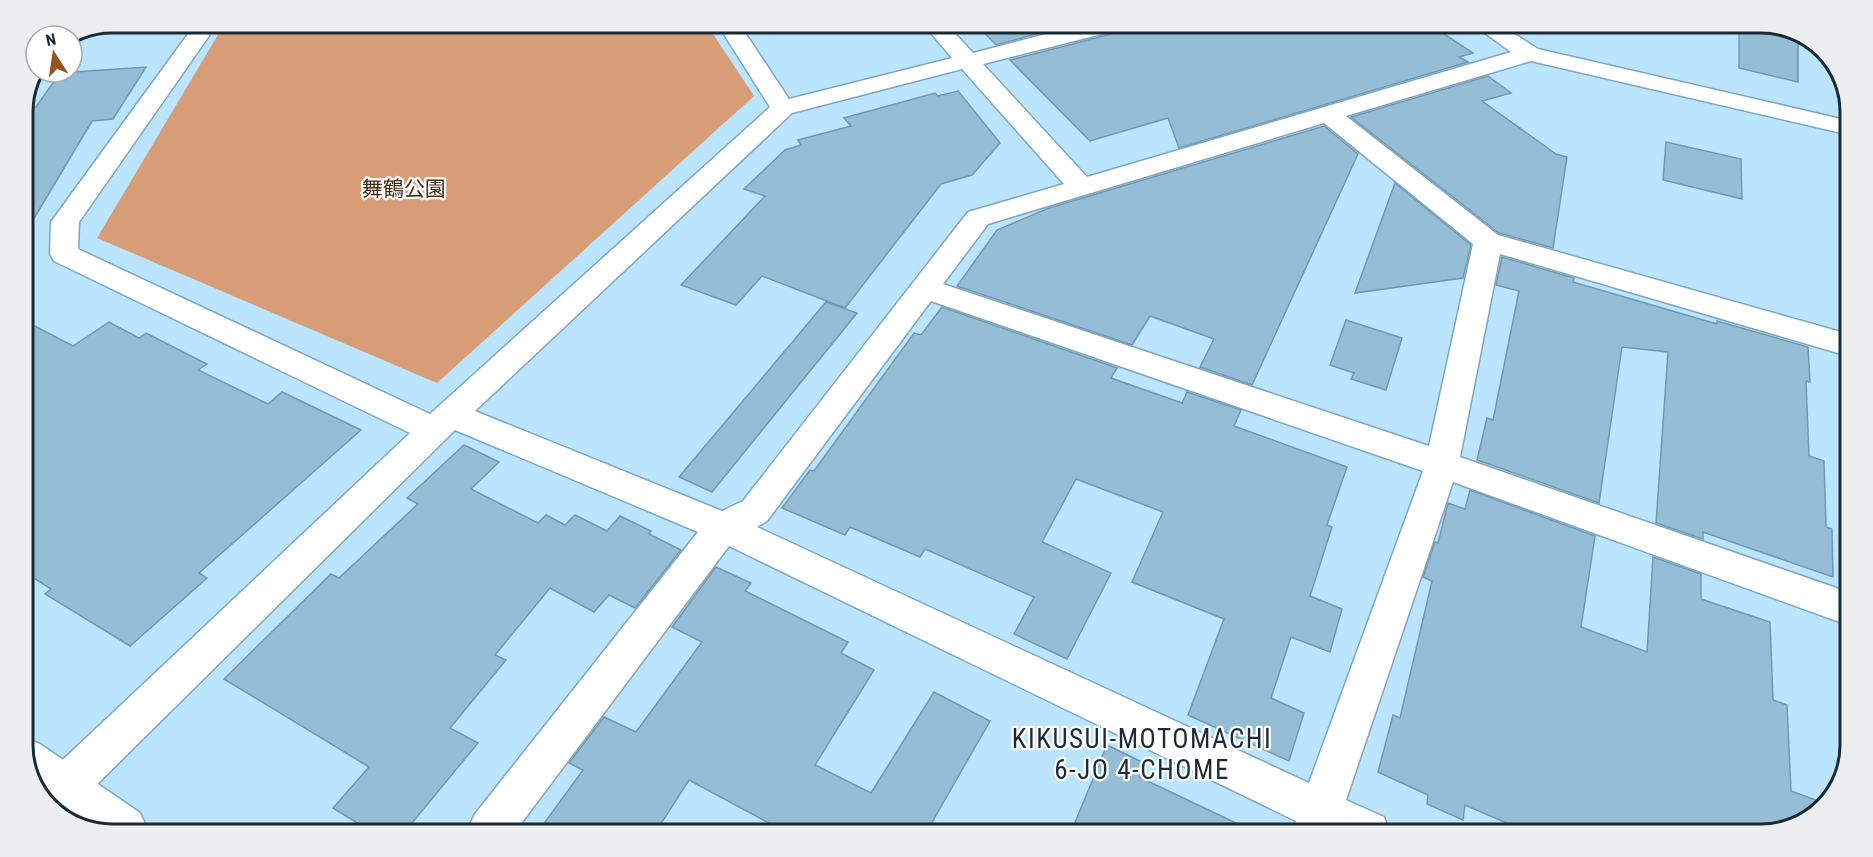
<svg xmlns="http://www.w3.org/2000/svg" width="1873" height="857" font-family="'Roboto Condensed','Noto Sans JP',sans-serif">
<rect width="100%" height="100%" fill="#bbe5fe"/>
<polygon fill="#d69d77" points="225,23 707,25 754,96 437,383 97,238"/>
<g fill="#95bed6" stroke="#7198b0" stroke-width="1.5">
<polygon points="978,26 1066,26 996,45"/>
<polygon points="1115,27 1435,28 1473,53 1459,57 1468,62 1179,148 1168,118 1090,141 1010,60 1111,34"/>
<polygon points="1739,29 1798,31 1798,82 1739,68"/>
<polygon points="146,67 113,119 92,121 23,237 23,108 36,107 60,73"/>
<polygon points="1488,76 1511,93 1482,101 1556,154 1567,157 1553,248 1499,233 1351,117"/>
<polygon points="958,91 1000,143 972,175 941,184 845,308 762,276 736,305 681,285 765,196 744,189 785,150 801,145 798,140 851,126 844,118 935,93 938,96"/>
<polygon points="1324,126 1358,154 1252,385 1200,367 1214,339 1150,316 1132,345 957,286 997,230 1049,208"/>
<polygon points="1666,142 1741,159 1742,199 1663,180"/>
<polygon points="1395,183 1471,245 1463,278 1355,293"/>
<polygon points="1502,257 1574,278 1573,282 1717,324 1717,321 1808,347 1810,382 1806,381 1809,456 1824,461 1826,527 1832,529 1833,577 1703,532 1703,539 1656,523 1668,352 1622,347 1599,503 1477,460 1487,418 1493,420 1519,291 1496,285"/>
<polygon points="826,302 857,313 712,492 679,477"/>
<polygon points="942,307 1117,368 1111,378 1182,403 1187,392 1241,410 1234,426 1347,467 1327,525 1332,527 1310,596 1342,609 1330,652 1291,637 1271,698 1304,713 1289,761 1188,715 1224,619 1132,582 1163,512 1076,479 1042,542 1111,573 1067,659 1014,634 1034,597 925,549 920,557 850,527 845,535 782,508 810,470 814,471 914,333 921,335"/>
<polygon points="23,320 73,346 109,322 139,338 146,333 207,364 198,370 268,404 282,392 361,430 199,573 207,578 130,646 45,594 51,589 23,571"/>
<polygon points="1346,320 1402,338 1386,390 1351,379 1354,373 1330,365"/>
<polygon points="464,445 499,462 471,489 538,523 546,515 565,525 575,515 607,531 620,516 651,531 649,534 681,550 635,608 609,595 594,612 550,588 495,655 506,660 450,728 478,743 407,829 367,829 333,808 369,767 224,679 331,574 339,578 418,504 407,498"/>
<polygon points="1470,490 1595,536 1581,627 1647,652 1653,557 1701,574 1701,599 1770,622 1773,700 1787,705 1791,791 1824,803 1811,819 1761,834 1532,834 1465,805 1463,820 1427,804 1428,795 1378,772 1393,715 1400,718 1432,581 1423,577 1435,542 1438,543 1448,503 1465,509"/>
<polygon points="716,567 751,583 745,591 848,642 841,653 874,670 815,765 871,793 934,692 990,721 927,831 782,830 689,780 657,830 540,829 583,770 569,763 604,717 636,732 702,642 672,627"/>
<polygon points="1107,745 1144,763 1139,777 1255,832 1071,832"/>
</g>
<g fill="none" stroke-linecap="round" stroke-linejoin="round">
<defs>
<path id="street" d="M 196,23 L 218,23 L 79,222 L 78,249 L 430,414 L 770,107 L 718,25 L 740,25 L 789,99 L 952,58 L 925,26 L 948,26 L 973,53 L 1077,26 L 1113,27 L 1110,32 L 983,64 L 1087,177 L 1511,52 L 1478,28 L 1505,28 L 1538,49 L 1850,121 L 1850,135 L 1531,61 L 1346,116 L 1498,235 L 1848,334 L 1848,356 L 1500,254 L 1460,457 L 1845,591 L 1845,624 L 1453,482 L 1346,800 L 1384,817 L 1390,833 L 1293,833 L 1296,821 L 729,546 L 517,829 L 468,829 L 475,814 L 698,532 L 455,430 L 64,817 L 41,799 L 36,785 L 410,433 L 54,261 L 50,254 L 51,222 ZM 962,69 L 1064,184 L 968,212 L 743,501 L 722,511 L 475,411 L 792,113 ZM 1324,123 L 1473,244 L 1429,446 L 943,284 L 988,224 ZM 931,301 L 1423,471 L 1309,783 L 757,527 L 767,521 Z"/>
<polygon id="secondary" points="25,738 40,744 140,813 147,828 87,828 38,792 23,751"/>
</defs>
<use href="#street" stroke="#7ea6be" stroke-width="3"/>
<use href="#secondary" stroke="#7ea6be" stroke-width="3"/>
<use href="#street" fill="#fff" fill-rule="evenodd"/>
<use href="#secondary" fill="#fff" fill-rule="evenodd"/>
</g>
<g text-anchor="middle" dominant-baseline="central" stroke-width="4.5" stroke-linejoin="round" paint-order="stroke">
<g font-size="21" fill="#4a2b13" stroke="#fff">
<text x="404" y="189">舞鶴公園</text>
</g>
<g font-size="27" letter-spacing="1.5" fill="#1b2b35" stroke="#fff">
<text x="1142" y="739">KIKUSUI-MOTOMACHI<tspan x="1142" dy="31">6-JO 4-CHOME</tspan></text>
</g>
</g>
<path d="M0 0H1873V857H0ZM112 33H1761A79 79 0 0 1 1840 112V745A79 79 0 0 1 1761 824H112A79 79 0 0 1 33 745V112A79 79 0 0 1 112 33Z" fill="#edeeef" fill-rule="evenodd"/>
<path fill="none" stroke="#1b2b35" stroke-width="3" d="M112 33H1761A79 79 0 0 1 1840 112V745A79 79 0 0 1 1761 824H112A79 79 0 0 1 33 745V112A79 79 0 0 1 112 33Z"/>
<g transform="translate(54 54) rotate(348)"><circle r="28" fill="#ffffff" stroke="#a4aaae" stroke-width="1.5"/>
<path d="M0-4.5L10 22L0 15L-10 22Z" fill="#94531f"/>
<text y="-9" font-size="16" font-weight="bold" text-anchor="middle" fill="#1b2b35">N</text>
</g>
</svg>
